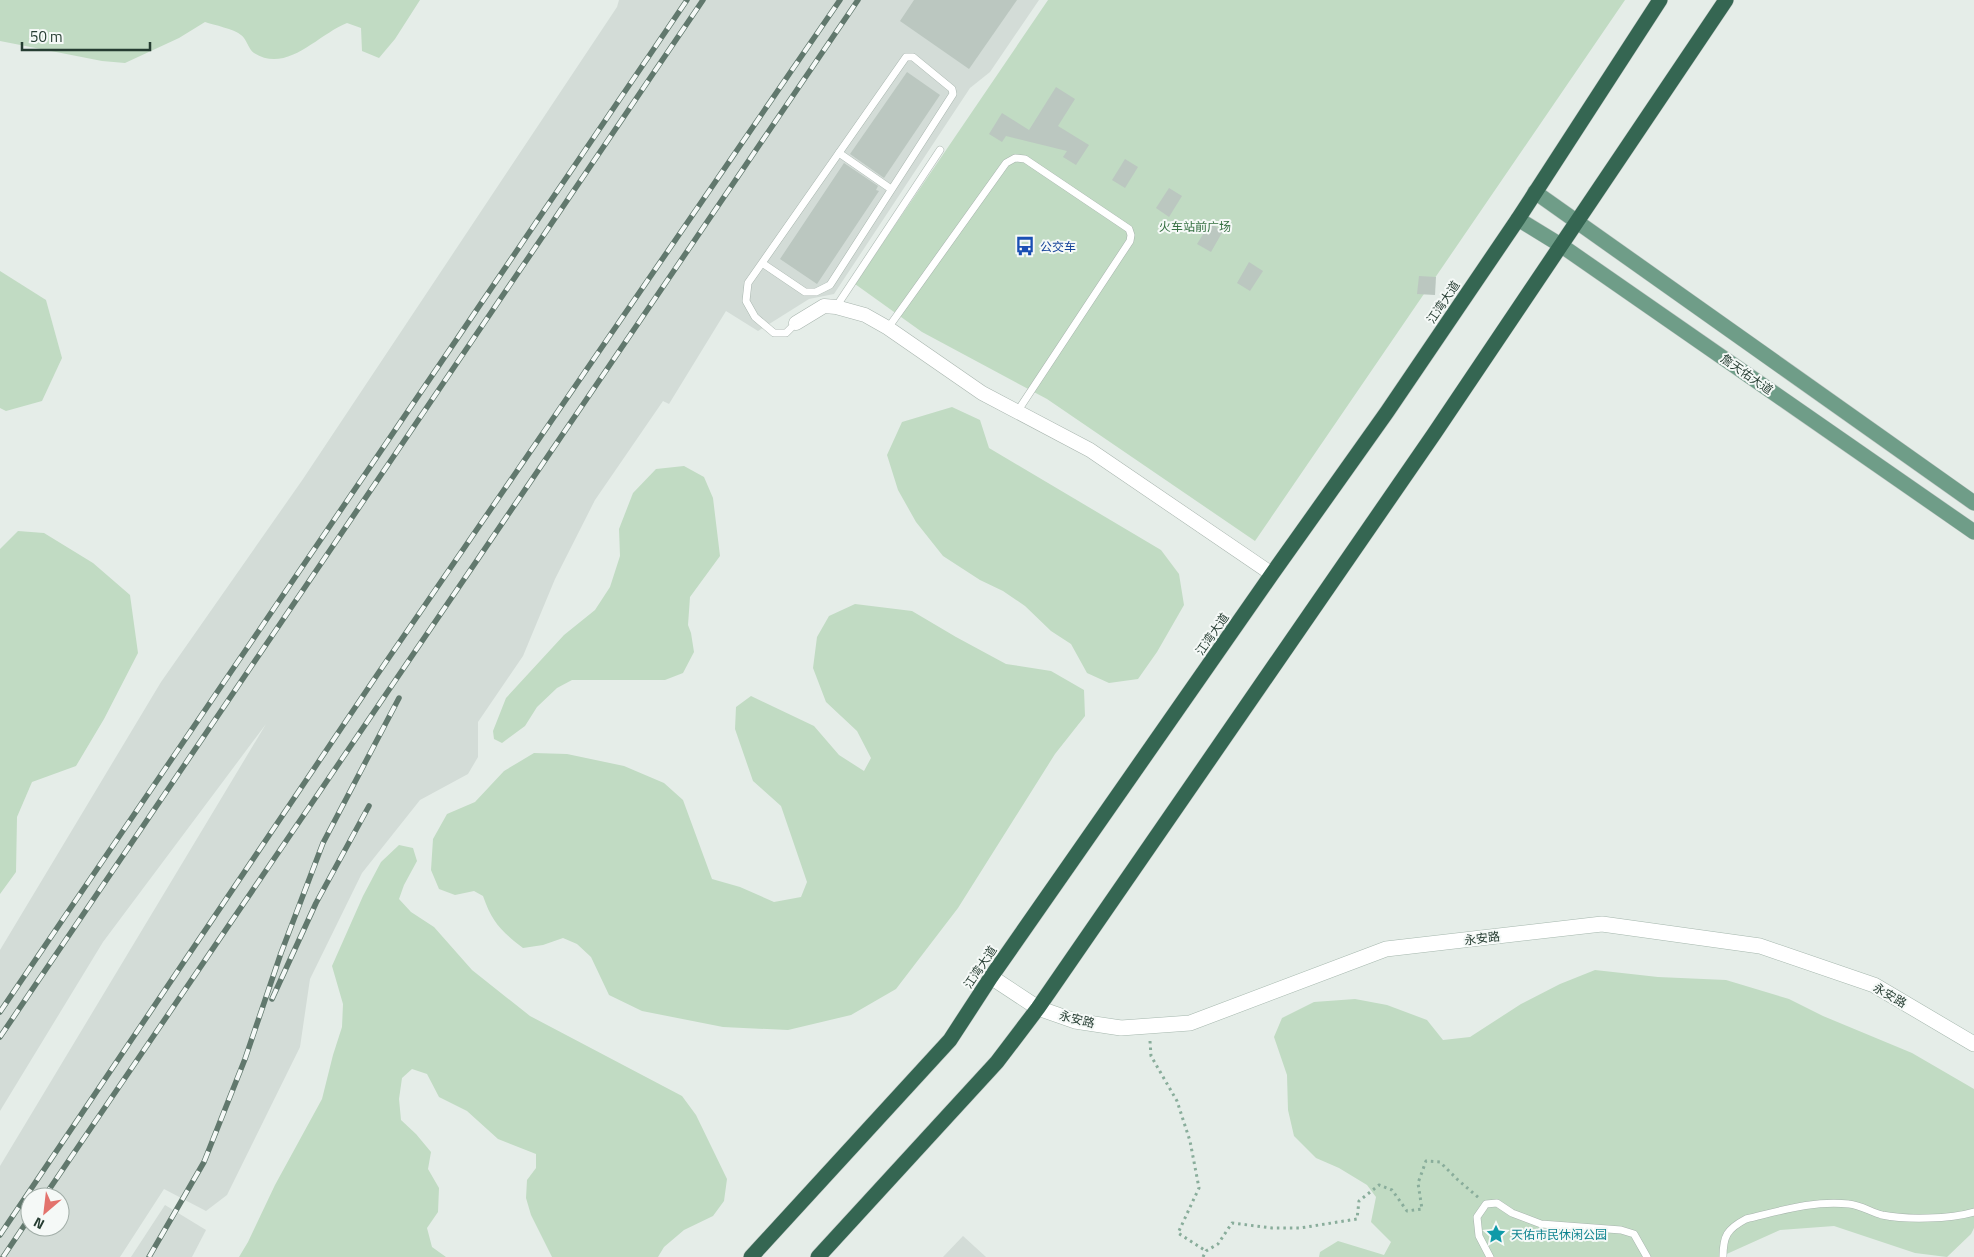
<svg xmlns="http://www.w3.org/2000/svg" width="1974" height="1257" font-family="'Titillium Web','Noto Sans SC',sans-serif">
<rect width="100%" height="100%" fill="#e5ede8"/>
<g fill="#d3dcd7" fill-rule="evenodd">
<path d="M 619,0 L 1039,0 L 990,72 L 970,88 L 834,294 L 809,299 L 758,331 L 726,311 L 669,404 L 663,401 L 595,500 L 555,579 L 523,656 L 478,722 L 478,757 L 468,774 L 420,800 L 362,873 L 310,979 L 300,1047 L 227,1195 L 206,1211 L 164,1189 L 120,1257 L 0,1257 L 0,1166 L 266,724 L 103,942 L 0,1111 L 0,950 L 161,682 L 303,479 L 617,7 ZM 30,1197 L 60,1197 L 60,1227 L 30,1227 Z"/>
<polygon points="165,1205 206,1230 192,1257 131,1257"/>
<polygon points="963,1236 986,1257 943,1257"/>
</g>
<g fill="#c1dbc3">
<path d="M 0,0 L 420,0 L 395,39 L 379,58 L 362,51 L 361,28 L 347,23 C 317,35 287,74 254,53 C 248,49 247,39 241,35 C 234,29 214,25 205,22 L 179,38 L 125,63 L 102,61 L 0,41 Z"/>
<polygon points="1048,0 1625,0 1255,541 1047,399 922,332 855,284"/>
<polygon points="0,271 46,300 62,358 42,401 6,411 0,408"/>
<polygon points="952,407 980,420 989,448 1161,550 1179,574 1184,605 1157,652 1138,679 1109,683 1087,673 1071,644 1051,631 1025,606 1003,591 980,580 943,556 916,522 898,490 887,455 902,422"/>
<polygon points="684,466 704,477 713,498 720,556 690,597 688,625 691,633 694,652 683,673 665,680 572,680 557,688 537,707 525,726 502,743 494,739 493,731 506,698 564,635 595,610 610,587 620,556 619,529 633,493 656,469"/>
<polygon points="18,531 44,533 93,563 130,595 138,653 104,719 76,766 32,782 17,817 16,872 0,894 0,549"/>
<path d="M 855,604 L 912,611 L 956,637 L 1006,664 L 1051,671 L 1084,690 L 1085,716 L 1055,754 L 958,908 L 896,989 L 851,1015 L 788,1030 L 723,1027 L 642,1011 L 609,995 L 591,957 L 577,944 L 563,938 L 543,945 L 523,948 C 501,931 492,922 483,896 L 474,891 L 455,895 L 439,889 L 431,870 L 433,839 L 447,814 L 475,802 L 504,771 L 534,753 L 567,754 L 624,766 L 664,783 L 683,800 L 712,879 L 740,887 L 774,902 L 801,897 L 807,882 L 781,806 L 753,781 L 735,729 L 736,707 L 751,696 L 814,726 L 839,755 L 864,771 L 871,758 L 857,731 L 826,702 L 813,668 L 817,637 L 829,616 Z"/>
<polygon points="399,845 413,848 417,861 404,885 399,899 411,912 434,927 472,970 530,1016 682,1096 696,1115 727,1179 724,1201 713,1216 684,1230 664,1247 658,1257 552,1257 531,1215 526,1198 527,1180 536,1168 536,1154 498,1139 467,1111 439,1097 427,1074 412,1069 402,1078 399,1099 401,1120 416,1134 431,1152 428,1169 439,1188 438,1212 427,1228 432,1247 446,1257 239,1257 248,1242 275,1185 322,1099 333,1055 342,1027 343,1004 332,966 363,896 381,862"/>
<polygon points="1595,970 1658,977 1726,980 1789,999 1823,1016 1912,1053 1974,1089 1974,1228 1971,1234 1947,1257 1915,1253 1834,1226 1780,1230 1720,1257 1319,1257 1320,1252 1338,1241 1384,1255 1391,1242 1371,1222 1376,1197 1367,1185 1339,1168 1316,1158 1294,1136 1288,1110 1287,1075 1274,1037 1282,1018 1314,1002 1355,999 1387,1005 1427,1020 1443,1040 1470,1037 1521,1004 1560,984"/>
</g>
<g fill="#bbc7c0">
<polygon points="914,0 1017,0 969,69 900,21"/>
<polygon points="907,72 940,95 884,178 850,154"/>
<polygon points="1056,87 1075,99 1058,126 1089,145 1076,165 1063,157 1067,151 1006,136 1002,142 989,134 1002,113 1029,130"/>
<polygon points="1125,159 1138,167 1125,188 1112,180"/>
<polygon points="844,163 878,186 876,190 879,191 817,284 780,259"/>
<polygon points="1169,188 1182,196 1169,217 1156,208"/>
<polygon points="1210,223 1223,231 1211,252 1197,244"/>
<polygon points="1249,262 1263,271 1250,291 1237,283"/>
<polygon points="1419,276 1436,277 1435,295 1417,294"/>
</g>
<g fill="none" stroke-linecap="round" stroke-linejoin="round">
<defs>
<g id="lane">
<polyline points="839,153 891,189"/>
<polyline points="762,263 805,292 816,292 830,285 953,94 952,89 913,57 906,57 748,283 746,301 755,317 774,333 786,333 796,323"/>
<polyline points="836,307 940,150"/>
<polyline points="888,328 1006,163 1015,158 1025,159 1129,229 1131,235 1130,241 1017,412"/>
<polyline points="1490,1257 1479,1236 1477,1217 1486,1204 1497,1203 1512,1213 1541,1224 1621,1230 1634,1234 1647,1257"/>
<path d="M 1723,1257 C 1723,1236 1727,1229 1746,1219 C 1780,1211 1814,1200 1849,1204 C 1860,1205 1871,1212 1882,1215 C 1907,1220 1950,1219 1974,1212"/>
</g>
<polyline id="street" points="796,323 824,306 836,307 865,315 888,328 982,393 1090,450 1272,574"/>
<polyline id="secondary" points="991,977 1038,1008 1075,1021 1121,1028 1190,1023 1386,949 1602,924 1760,946 1874,985 1974,1044"/>
<g id="primary">
<polyline points="1535,192 1974,503"/>
<polyline points="1518,219 1562,246 1974,532"/>
</g>
<g id="highway">
<polyline points="751,1257 950,1040 991,977 1272,574 1387,412 1518,219 1660,0"/>
<polyline points="818,1257 997,1062 1038,1008 1434,434 1726,0"/>
</g>
</defs>
<use href="#lane" stroke="#a8b5ae" stroke-width="8"/>
<use href="#street" stroke="#a8b5ae" stroke-width="15"/>
<use href="#secondary" stroke="#a5b7ad" stroke-width="16"/>
<use href="#primary" stroke="#c2c9c6" stroke-width="16"/>
<use href="#highway" stroke="#c2c9c6" stroke-width="16"/>
<g stroke="#89ad9b" stroke-width="3" stroke-dasharray="2.5 4" stroke-linecap="butt">
<polyline points="1150,1041 1151,1056 1177,1101 1190,1141 1199,1188 1178,1233 1206,1251"/>
<polyline points="1203,1257 1206,1251 1218,1244 1232,1223 1272,1228 1300,1228 1357,1219 1359,1201 1379,1185 1392,1190 1407,1211 1422,1209 1418,1183 1426,1161 1440,1162 1458,1180 1479,1198"/>
</g>
<use href="#lane" stroke="#fff" stroke-width="7"/>
<use href="#street" stroke="#fff" stroke-width="14"/>
<use href="#secondary" stroke="#fff" stroke-width="15"/>
<use href="#primary" stroke="#6f9d88" stroke-width="15"/>
<use href="#highway" stroke="#356652" stroke-width="15"/>
<defs>
<g id="rail">
<polyline points="272,999 316,903 369,806"/>
<polyline points="0,1012 687,0"/>
<polyline points="0,1037 703,0"/>
<polyline points="44,1197 858,0"/>
<polyline points="0,1235 377,675 840,0"/>
<polyline points="3,1257 30,1217"/>
<polyline points="149,1257 204,1162 245,1059 281,953 323,843 399,698"/>
</g>
</defs>
<use href="#rail" stroke="#61786d" stroke-width="5.5"/>
<use href="#rail" stroke="#f5f9f7" stroke-width="4" stroke-dasharray="11" stroke-linecap="butt"/>
</g>
<defs>
<symbol id="bus-bare" viewBox="-9 -9 18 18"><path d="M-5-6H5V4H4V6H2V4H-2V6H-4V4H-5ZM-3.5-4V0h7V-4ZM-3.5 1.2v1.5H-2V1.2ZM2 1.2v1.5H3.5V1.2Z" fill="#1a4fb4" stroke="#f5f9f7" stroke-width="2.5" paint-order="stroke"/></symbol>
<symbol id="sight-bare" viewBox="-9 -9 18 18"><path d="M0-6L1.8-2.2L6-1.7L2.9 1.2L3.7 5.4L0 3.3L-3.7 5.4L-2.9 1.2L-6-1.7L-1.8-2.2Z" fill="#0f9aa8" stroke="#f5f9f7" stroke-width="2.5" paint-order="stroke"/></symbol>
</defs>
<g fill-rule="evenodd">
<use href="#bus-bare" x="1011" y="232" width="28" height="28"/>
<use href="#sight-bare" x="1482" y="1220" width="28" height="28"/>
</g>
<g text-anchor="middle" dominant-baseline="central" stroke-width="4" stroke-linejoin="round" paint-order="stroke">
<g font-size="12" fill="#346f40" stroke="#f5f9f7">
<text x="1195" y="226">火车站前广场</text>
</g>
<g font-size="12" fill="#164399" stroke="#f5f9f7" text-anchor="start">
<text x="1040" y="246">公交车</text>
</g>
<g font-size="12" fill="#263d32" stroke="#f5f9f7">
<text transform="translate(1443 302) rotate(-56)">江湾大道</text>
<text transform="translate(1747 374) rotate(35)">詹天佑大道</text>
<text transform="translate(1212 634) rotate(-55)">江湾大道</text>
<text transform="translate(1482 938) rotate(-7)">永安路</text>
<text transform="translate(980 967) rotate(-56)">江湾大道</text>
<text transform="translate(1890 995) rotate(30)">永安路</text>
<text transform="translate(1077 1019) rotate(14)">永安路</text>
</g>
<g font-size="12" fill="#0d838f" stroke="#f5f9f7" text-anchor="start">
<text x="1511" y="1234">天佑市民休闲公园</text>
</g>
</g>
<g transform="translate(45 1212) rotate(208)"><circle r="24" fill="#f5f9f7" stroke="#a2aea8"/>
<path d="M0-4L9 19L0 12L-9 19Z" fill="#e3736d"/>
<text y="-8" font-size="14" font-weight="bold" text-anchor="middle" fill="#263d32">N</text>
</g>
<path d="M22 42v8h128v-8" fill="none" stroke="#263d32" stroke-width="2.5"/>
<text x="30" y="42" font-size="15" fill="#263d32" stroke="#f5f9f7" stroke-width="4" paint-order="stroke">50 m</text>
</svg>
